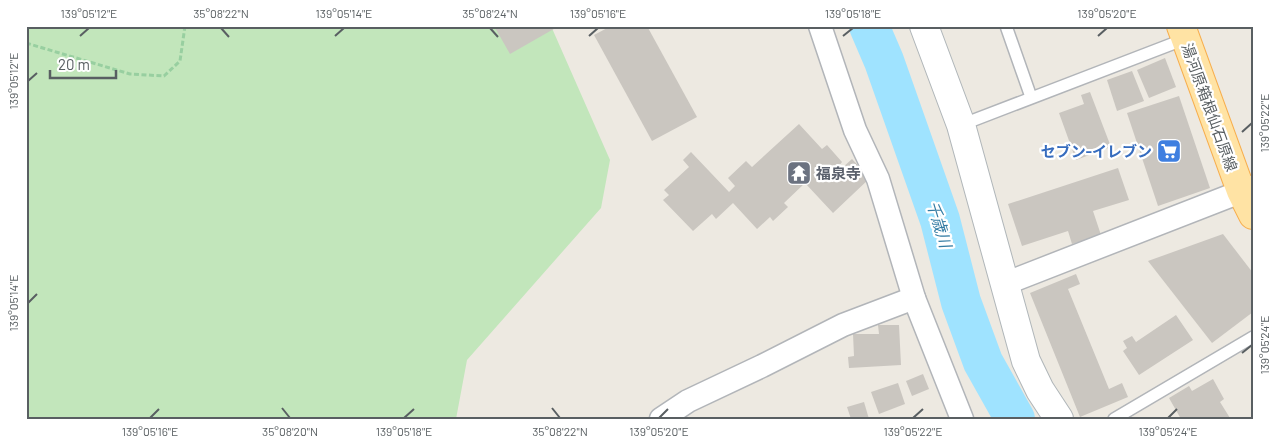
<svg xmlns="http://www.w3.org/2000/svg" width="1279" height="445" font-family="Barlow,'Noto Sans JP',sans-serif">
<rect width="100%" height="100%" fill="#ede9e1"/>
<polygon fill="#c2e6bb" points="26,26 551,26 610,160 601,208 467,360 456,419 26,419"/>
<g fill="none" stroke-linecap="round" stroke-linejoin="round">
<polyline stroke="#9fe3ff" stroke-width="40" points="869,26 884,61 940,220 961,302 983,362 1015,419"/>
</g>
<g fill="#cac6c0">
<polygon points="494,26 559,26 510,54"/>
<polygon points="611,26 647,26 697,117 652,141 594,35"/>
<polygon points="1165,58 1176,87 1149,98 1137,70"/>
<polygon points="1132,71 1144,101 1117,111 1107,80"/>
<polygon points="1090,92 1111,147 1076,160 1059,113 1084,104 1081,95"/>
<polygon points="1179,96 1210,188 1158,206 1127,113"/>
<polygon points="799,124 822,149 827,145 842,162 839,166 842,168 852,159 870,178 833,213 805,183 784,203 788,207 773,221 770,217 757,229 733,203 716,219 712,214 693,231 663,200 669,195 664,190 689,167 683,160 691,152 729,192 735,186 728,178 746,161 752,167"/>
<polygon points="1118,168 1129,200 1093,211 1101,235 1072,244 1068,231 1022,246 1008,204"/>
<polygon points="1223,234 1253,273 1253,312 1212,343 1148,261"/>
<polygon points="1076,274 1080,284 1068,289 1109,389 1122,383 1128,397 1080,417 1030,293"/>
<polygon points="1176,315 1193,340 1139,375 1123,351 1127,348 1123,341 1132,336 1136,342"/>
<polygon points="878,325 899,325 901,365 849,368 848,357 854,356 853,334 879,334"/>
<polygon points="923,374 929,389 912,396 906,381"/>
<polygon points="1213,379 1224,399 1220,402 1230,418 1181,419 1169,398 1189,386 1192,391"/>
<polygon points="898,383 905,404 879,414 871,392"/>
<polygon points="864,402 869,419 851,419 847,407"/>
</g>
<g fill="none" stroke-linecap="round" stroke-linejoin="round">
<defs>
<g id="lane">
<polyline points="1006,26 1031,97"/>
<polyline points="961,125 1185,39"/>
<polyline points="1114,419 1253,337"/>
</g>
<g id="street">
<polyline points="820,26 855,130 878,179 914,298 962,419"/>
<polyline points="1004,284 1253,187"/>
<polyline points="661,419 688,401 762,366 843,325 914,298"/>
</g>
<polyline id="secondary" points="924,26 961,125 1026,361 1040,390 1059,419"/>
<polyline id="primary" points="1181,26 1241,191 1253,215"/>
</defs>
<use href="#lane" stroke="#b2b5b9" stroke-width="14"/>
<use href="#street" stroke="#b2b5b9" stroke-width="25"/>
<use href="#secondary" stroke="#b0b6b9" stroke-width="30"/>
<use href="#primary" stroke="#f7af4f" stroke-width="30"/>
<polyline stroke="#98cfa0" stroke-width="3" stroke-dasharray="5 2.5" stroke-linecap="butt" points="26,43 130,74 164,76 180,61 185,26"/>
<use href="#lane" stroke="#fff" stroke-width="11"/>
<use href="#street" stroke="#fff" stroke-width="22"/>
<use href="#secondary" stroke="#fff" stroke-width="28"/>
<use href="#primary" stroke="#ffe3a4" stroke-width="28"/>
</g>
<path fill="none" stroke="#595f62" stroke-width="2" d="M 221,28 L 229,37M 490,28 L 498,37M 80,36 L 89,28M 335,36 L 344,28M 589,36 L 598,28M 843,36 L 853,28M 1098,36 L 1107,28M 28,81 L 37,73M 1242,132 L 1252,123M 28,303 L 37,294M 1242,353 L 1252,345M 282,408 L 290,418M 552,408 L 560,418M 150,418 L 159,409M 404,418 L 414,409M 659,418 L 668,409M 913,418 L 923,409M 1168,418 L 1177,409"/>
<defs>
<symbol id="supermarket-square" viewBox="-11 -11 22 22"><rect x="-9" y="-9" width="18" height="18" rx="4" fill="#3f7fe0" stroke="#fff"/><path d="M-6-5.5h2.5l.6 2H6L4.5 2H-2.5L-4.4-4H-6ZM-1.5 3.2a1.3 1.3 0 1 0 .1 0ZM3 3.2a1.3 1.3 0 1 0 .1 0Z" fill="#fff"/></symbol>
<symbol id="temple-square" viewBox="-11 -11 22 22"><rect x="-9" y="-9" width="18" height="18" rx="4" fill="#6b7280" stroke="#fff"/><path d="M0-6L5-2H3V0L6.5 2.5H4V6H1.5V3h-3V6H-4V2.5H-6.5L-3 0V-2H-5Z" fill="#fff"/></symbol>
</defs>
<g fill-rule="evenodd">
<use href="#supermarket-square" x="1155" y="137" width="28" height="28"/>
<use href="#temple-square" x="785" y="159" width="28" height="28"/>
</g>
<g text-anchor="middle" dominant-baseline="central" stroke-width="4.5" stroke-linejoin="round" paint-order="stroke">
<g font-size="15" fill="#595f62" stroke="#fff">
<text transform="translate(1210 107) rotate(70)">湯河原箱根仙石原線</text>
</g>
<g font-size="15" font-weight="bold" fill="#366cbe" stroke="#fff" text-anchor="end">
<text x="1152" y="151">セブン-イレブン</text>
</g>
<g font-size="15" font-weight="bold" fill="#5b616d" stroke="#fff" text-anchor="start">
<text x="816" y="173">福泉寺</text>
</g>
<g font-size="16" font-style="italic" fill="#337ba3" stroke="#fff">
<text transform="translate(940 224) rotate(73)">千歳川</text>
</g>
</g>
<rect width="1279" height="445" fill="none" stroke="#ffffff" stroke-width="55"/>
<path d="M50 70v8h66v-8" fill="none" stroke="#595f62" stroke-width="2.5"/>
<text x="58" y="70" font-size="15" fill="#595f62" stroke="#ffffff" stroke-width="4" paint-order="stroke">20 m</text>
<rect x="28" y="28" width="1224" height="390" fill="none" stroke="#595f62" stroke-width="2"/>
<g font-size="12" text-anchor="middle" fill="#595f62">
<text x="89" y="18">139°05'12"E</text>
<text x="221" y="18">35°08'22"N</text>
<text x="344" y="18">139°05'14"E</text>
<text x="490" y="18">35°08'24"N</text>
<text x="598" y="18">139°05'16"E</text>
<text x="853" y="18">139°05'18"E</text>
<text x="1107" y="18">139°05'20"E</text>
<text transform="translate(14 81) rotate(-90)" y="4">139°05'12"E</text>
<text transform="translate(1265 123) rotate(-90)" y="4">139°05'22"E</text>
<text transform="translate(14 303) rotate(-90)" y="4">139°05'14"E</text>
<text transform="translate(1265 345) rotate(-90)" y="4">139°05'24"E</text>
<text x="150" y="436">139°05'16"E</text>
<text x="290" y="436">35°08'20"N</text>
<text x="404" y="436">139°05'18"E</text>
<text x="560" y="436">35°08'22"N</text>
<text x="659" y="436">139°05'20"E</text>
<text x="913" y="436">139°05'22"E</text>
<text x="1168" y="436">139°05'24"E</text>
</g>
</svg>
